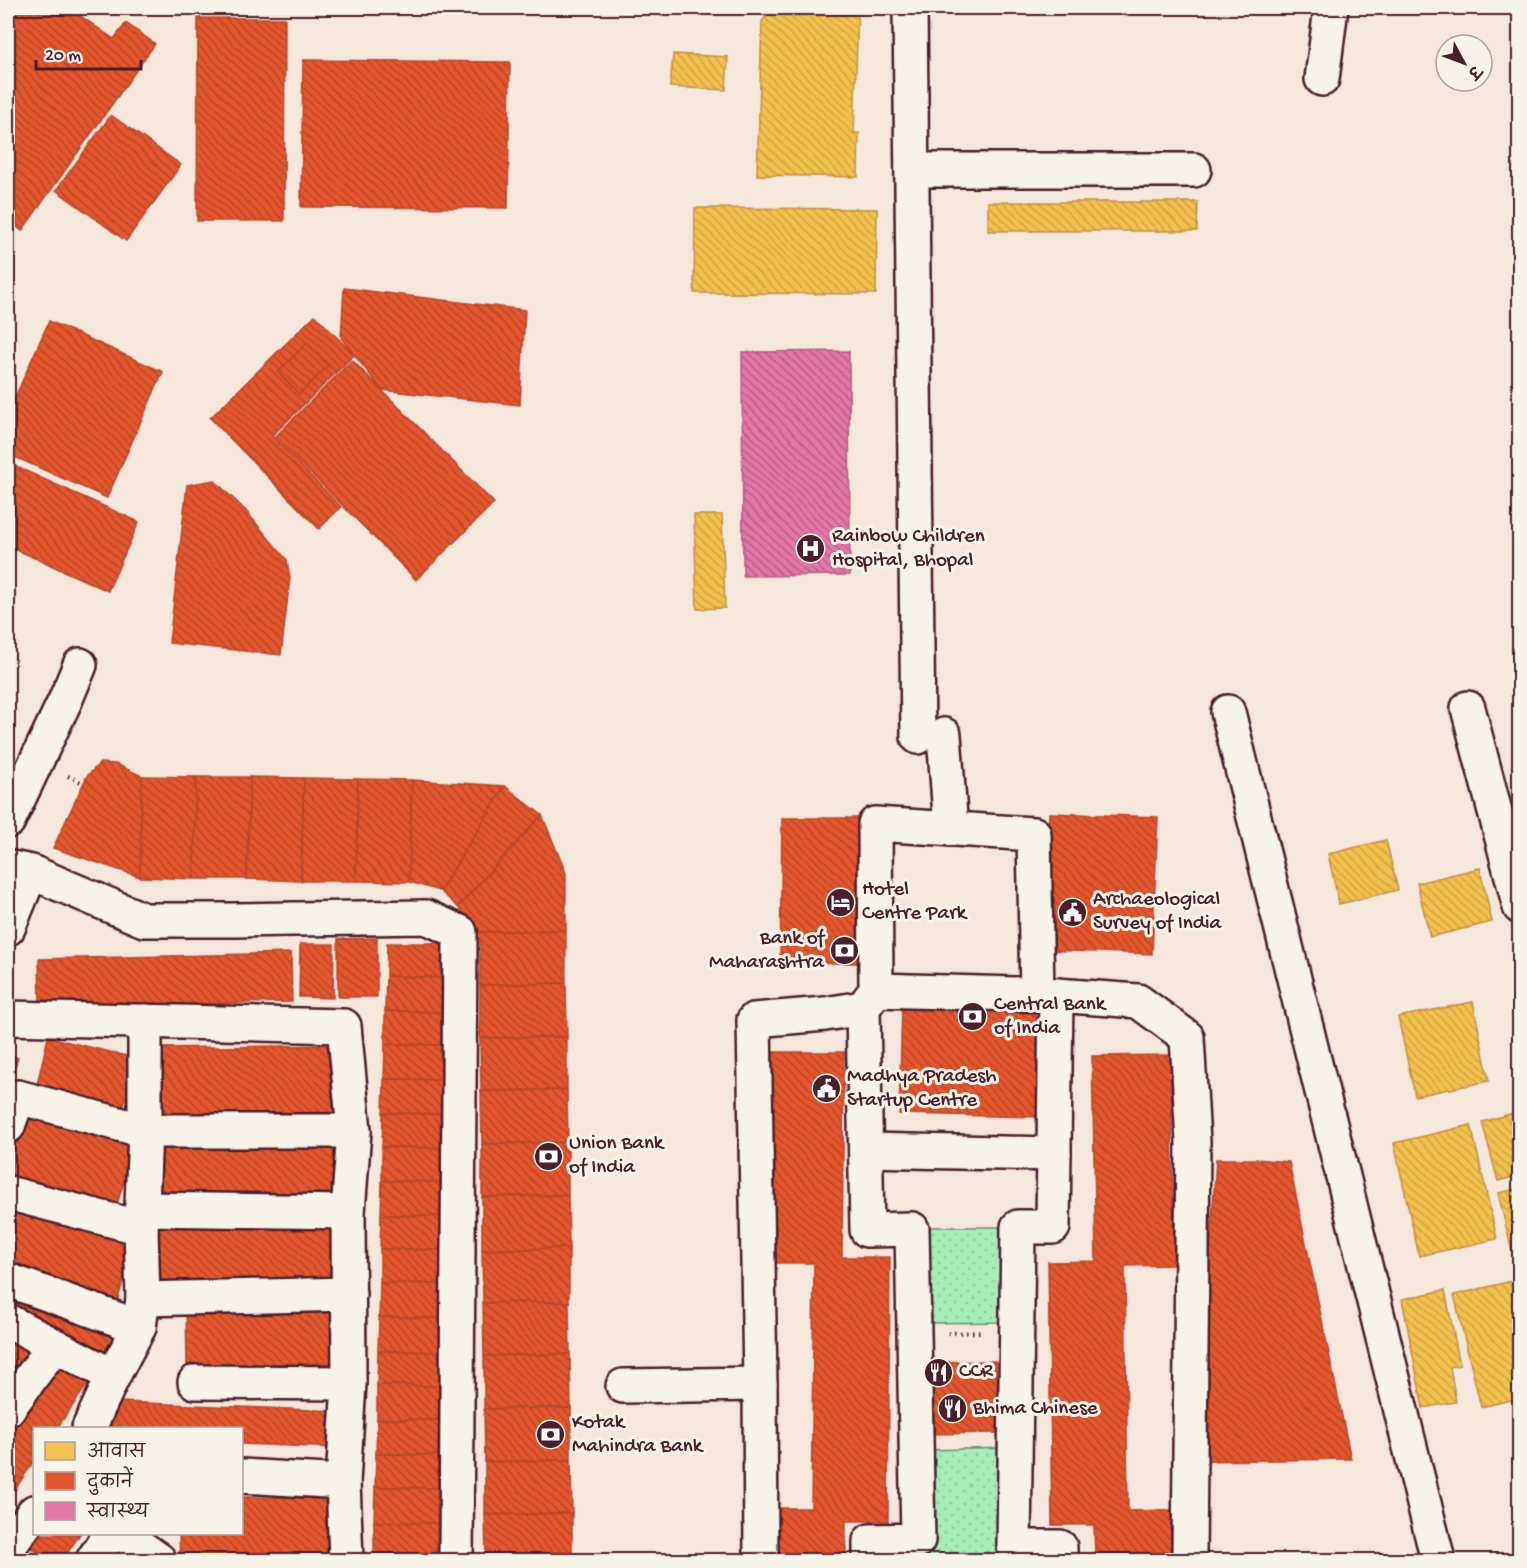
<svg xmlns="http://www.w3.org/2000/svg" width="1527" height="1568" font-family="'Gochi Hand','Playpen Sans Deva',sans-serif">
<defs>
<pattern id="park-dots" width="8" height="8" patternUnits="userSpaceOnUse" patternTransform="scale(1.5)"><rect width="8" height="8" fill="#a6edba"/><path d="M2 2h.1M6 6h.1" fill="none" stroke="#90cba0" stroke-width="1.8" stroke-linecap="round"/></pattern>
<pattern id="homes-back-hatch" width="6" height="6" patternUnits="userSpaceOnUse" patternTransform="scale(1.5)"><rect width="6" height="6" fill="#f2c14e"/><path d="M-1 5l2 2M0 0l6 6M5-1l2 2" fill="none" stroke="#d1a544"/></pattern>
<pattern id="shops-back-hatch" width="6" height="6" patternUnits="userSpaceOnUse" patternTransform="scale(1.5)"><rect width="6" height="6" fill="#e4572e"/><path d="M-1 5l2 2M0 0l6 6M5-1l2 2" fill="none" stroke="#bb4727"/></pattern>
<pattern id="health-back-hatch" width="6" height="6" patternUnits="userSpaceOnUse" patternTransform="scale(1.5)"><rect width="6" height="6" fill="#e377a8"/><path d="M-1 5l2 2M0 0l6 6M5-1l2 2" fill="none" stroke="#ba6189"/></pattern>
</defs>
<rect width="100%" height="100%" fill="#f6e7dc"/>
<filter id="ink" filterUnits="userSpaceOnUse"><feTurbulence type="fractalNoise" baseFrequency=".0167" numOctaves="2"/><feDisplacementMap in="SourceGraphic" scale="12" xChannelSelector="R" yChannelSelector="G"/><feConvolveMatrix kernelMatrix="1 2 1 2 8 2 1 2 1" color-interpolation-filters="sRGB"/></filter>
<g filter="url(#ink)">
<g fill="url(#park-dots)" stroke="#788672" stroke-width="1.5">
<polygon points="927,1227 1000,1227 1002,1322 928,1323"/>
<polygon points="1006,1448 1008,1560 927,1560 926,1450"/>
</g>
<g fill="url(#homes-back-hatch)" stroke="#c09044" stroke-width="1.5">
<polygon points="774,8 858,8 854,133 859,133 858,177 757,175 762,21"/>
<polygon points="673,54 728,57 726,90 670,87"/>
<polygon points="988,202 1198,202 1197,231 988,231"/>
<polygon points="695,208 877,209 876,294 694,293"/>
<polygon points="694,515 722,515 725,608 697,609"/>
<polygon points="1386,840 1398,890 1339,904 1328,854"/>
<polygon points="1480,868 1492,922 1430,937 1417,883"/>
<polygon points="1473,1002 1489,1081 1415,1096 1398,1017"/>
<polygon points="1520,1111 1520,1175 1498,1181 1482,1122"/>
<polygon points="1471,1125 1497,1239 1419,1256 1394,1143"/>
<polygon points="1520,1188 1520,1250 1512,1252 1498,1193"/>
<polygon points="1520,1279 1520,1398 1481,1407 1454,1295"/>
<polygon points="1445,1290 1460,1365 1450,1367 1456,1402 1423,1408 1402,1299"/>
</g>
<g fill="url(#shops-back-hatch)" stroke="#b6462d" stroke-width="1.5">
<polygon points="17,8 41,8 46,11 48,8 69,8 114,39 126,23 155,44 22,231 8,220 8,20"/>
<polygon points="198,18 285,18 284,221 197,221"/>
<polygon points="303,60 510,62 508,208 301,207"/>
<polygon points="111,115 181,165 126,241 56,190"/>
<polygon points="344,288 525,310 520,405 382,390 341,338"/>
<polygon points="315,315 354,355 272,436 341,507 319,529 210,418"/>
<polygon points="49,321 163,372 107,498 8,454 8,413"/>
<polygon points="307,343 328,366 299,394 278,372"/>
<polygon points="352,360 494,503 416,580 275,437"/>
<polygon points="8,463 139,522 108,591 8,546"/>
<polygon points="214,480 245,510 287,560 290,578 281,655 169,643 187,485"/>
<polygon points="100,763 116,764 142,776 140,877 53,848 87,776"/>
<polygon points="142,776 196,777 194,879 140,877"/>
<polygon points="196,777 250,777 247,879 194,879"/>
<polygon points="250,777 304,778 301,881 247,879"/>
<polygon points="304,778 358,779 356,881 301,881"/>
<polygon points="358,779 412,780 409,882 356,881"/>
<polygon points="412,780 505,786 440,891 409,882"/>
<polygon points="505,786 542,815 458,907 440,891"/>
<polygon points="1049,813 1158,817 1152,954 1043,950"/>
<polygon points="542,815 566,873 566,930 480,932 458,907"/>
<polygon points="782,818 860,818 858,963 780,963"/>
<polygon points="566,930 566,983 480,985 480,932"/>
<polygon points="377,938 377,997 338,997 338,939"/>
<polygon points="387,943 449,943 448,978 386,976"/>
<polygon points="300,944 334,944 333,998 299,997"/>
<polygon points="291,953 292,1002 40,1007 39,959"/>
<polygon points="386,976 448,978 447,1012 385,1011"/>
<polygon points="566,983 567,1037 480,1038 480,985"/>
<polygon points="902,1006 1043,1009 1039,1117 899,1114"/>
<polygon points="385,1011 447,1012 447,1045 385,1044"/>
<polygon points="48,1037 135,1058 123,1109 36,1089"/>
<polygon points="567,1037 567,1090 481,1091 480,1038"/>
<polygon points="385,1044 447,1045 446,1080 384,1079"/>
<polygon points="341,1045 341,1117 160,1119 159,1048"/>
<polygon points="766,1052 844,1052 842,1257 890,1257 888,1521 846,1521 846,1560 768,1560 769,1508 811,1508 814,1263 764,1263"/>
<polygon points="8,1054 18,1058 8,1086"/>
<polygon points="1171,1055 1174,1265 1125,1266 1128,1511 1171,1510 1172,1560 1095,1560 1094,1525 1052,1525 1048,1262 1096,1261 1092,1056"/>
<polygon points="384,1079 446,1080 445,1114 383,1113"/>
<polygon points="567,1090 568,1142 482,1144 481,1091"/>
<polygon points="18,1106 136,1137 116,1209 8,1180 8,1146"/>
<polygon points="383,1113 445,1114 444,1148 382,1147"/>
<polygon points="339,1137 339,1203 156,1205 155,1138"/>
<polygon points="568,1142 568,1195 482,1197 482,1144"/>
<polygon points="382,1147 444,1148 444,1182 382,1181"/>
<polygon points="1216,1159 1255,1159 1289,1162 1351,1459 1197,1461"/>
<polygon points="382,1181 444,1182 443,1216 381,1215"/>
<polygon points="568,1195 569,1248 482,1250 482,1197"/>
<polygon points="8,1199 136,1233 117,1303 8,1274"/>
<polygon points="381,1215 443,1216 442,1250 380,1249"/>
<rect x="156" y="1219" width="181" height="64"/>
<polygon points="569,1248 569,1302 483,1303 482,1250"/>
<polygon points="380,1249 442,1250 442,1284 380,1283"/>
<polygon points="380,1283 442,1284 441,1318 379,1317"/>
<polygon points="8,1287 130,1334 114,1367 8,1314"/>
<polygon points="569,1302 570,1354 484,1356 483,1303"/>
<polygon points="337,1304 338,1363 187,1366 186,1308"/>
<polygon points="379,1317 441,1318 440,1352 378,1351"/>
<polygon points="8,1330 35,1349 8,1388"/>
<polygon points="378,1351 440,1352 439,1386 377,1385"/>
<polygon points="570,1354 571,1408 484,1409 484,1356"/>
<polygon points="61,1360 90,1381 57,1428 34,1428 34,1461 8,1500 8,1437"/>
<polygon points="996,1361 998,1433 929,1434 928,1362"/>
<polygon points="377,1385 439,1386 439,1420 377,1419"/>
<polygon points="121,1402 337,1411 337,1448 242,1444 242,1428 104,1428"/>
<polygon points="571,1408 571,1460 485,1462 484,1409"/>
<polygon points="377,1419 439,1420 438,1455 376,1454"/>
<polygon points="376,1454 438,1455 437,1488 375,1487"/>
<polygon points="571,1460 572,1513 485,1515 485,1462"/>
<polygon points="375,1487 437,1488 437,1523 374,1522"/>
<polygon points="242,1497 327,1498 338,1560 180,1560 179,1534 242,1534"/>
<polygon points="572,1513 572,1560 486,1560 485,1515"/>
<polygon points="374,1522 437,1523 436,1557 374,1556"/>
<polygon points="38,1534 80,1534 63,1560 50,1560 29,1547"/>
<polygon points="374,1556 436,1557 436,1560 374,1560"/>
</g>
<polygon fill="url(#health-back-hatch)" stroke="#b55d82" stroke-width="1.5" points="849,351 850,575 743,576 742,352"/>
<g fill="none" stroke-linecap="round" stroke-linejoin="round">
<defs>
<g id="minor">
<polyline points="910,8 918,737"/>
<polyline points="1322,79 1331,8"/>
<polyline points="912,170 1194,170"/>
<polyline points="1468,708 1520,907"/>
<polyline points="1228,712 1438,1560"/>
<polyline points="944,735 951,829"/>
<polyline points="8,821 65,701 80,665"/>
<polyline points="8,867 31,872 144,920 235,920 426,917 460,932 456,1560"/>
<polyline points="8,928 31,872"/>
<polyline points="876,990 1056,995 1138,1001 1187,1037 1193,1142 1189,1560"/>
<polyline points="1056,995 1053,1227 1018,1227 1014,1547 1060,1547 1060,1560"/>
<polyline points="8,1018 344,1026 354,1131 348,1212 349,1383 343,1482 346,1560"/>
<polyline points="8,1126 18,1097 145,1131 354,1131"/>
<polyline points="866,1150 1054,1154"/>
<polyline points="8,1193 141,1228"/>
<polyline points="142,1209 348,1212"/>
<polyline points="8,1280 139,1327"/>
<polyline points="143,1299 349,1294"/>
<polyline points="8,1321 113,1376"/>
<polyline points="195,1382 349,1383"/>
<polyline points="623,1386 760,1384"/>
<polyline points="8,1409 54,1346"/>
<polyline points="89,1428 113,1376 139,1327 143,1299 141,1228 145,1131 145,1021"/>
<polyline points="242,1476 343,1482"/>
<polyline points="122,1534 159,1560"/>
<polyline points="8,1548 34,1512"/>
<polyline points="93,1560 110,1534"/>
<polyline points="761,1560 760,1384 754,1020 825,1014 863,1008"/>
<polyline points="870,1560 870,1541 918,1540 912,1229 867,1230 863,1008 876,990 875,824 1034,834 1037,994"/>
</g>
</defs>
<use href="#minor" stroke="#4a1f2b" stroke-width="38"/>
<g stroke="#4a1f2b" stroke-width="4" stroke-dasharray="1.5 4.5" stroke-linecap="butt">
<polyline points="68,776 83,783"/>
<polyline points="948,1333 983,1332"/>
</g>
<use href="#minor" stroke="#f7f3e8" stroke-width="33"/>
</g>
</g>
<defs>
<symbol id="hospital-disc" viewBox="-11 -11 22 22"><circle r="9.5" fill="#4a1f2b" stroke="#f7f3e8"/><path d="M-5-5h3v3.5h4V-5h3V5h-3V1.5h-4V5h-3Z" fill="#fff"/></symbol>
<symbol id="hotel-disc" viewBox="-11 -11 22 22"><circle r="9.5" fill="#4a1f2b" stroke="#f7f3e8"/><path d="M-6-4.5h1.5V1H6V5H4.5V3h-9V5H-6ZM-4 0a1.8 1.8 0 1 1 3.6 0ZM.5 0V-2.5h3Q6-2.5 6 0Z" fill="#fff"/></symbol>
<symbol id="civic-disc" viewBox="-11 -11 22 22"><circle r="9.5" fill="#4a1f2b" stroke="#f7f3e8"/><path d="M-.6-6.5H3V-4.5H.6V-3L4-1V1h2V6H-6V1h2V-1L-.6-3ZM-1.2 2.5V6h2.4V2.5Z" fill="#fff"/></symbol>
<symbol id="bank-disc" viewBox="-11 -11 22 22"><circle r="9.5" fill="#4a1f2b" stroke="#f7f3e8"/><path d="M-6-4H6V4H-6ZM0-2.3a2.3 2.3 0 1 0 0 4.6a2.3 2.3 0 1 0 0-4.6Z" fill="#fff"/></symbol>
<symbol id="restaurant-disc" viewBox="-11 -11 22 22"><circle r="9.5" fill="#4a1f2b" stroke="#f7f3e8"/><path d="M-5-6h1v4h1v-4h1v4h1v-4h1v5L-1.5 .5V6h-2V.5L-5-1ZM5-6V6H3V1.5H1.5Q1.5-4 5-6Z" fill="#fff"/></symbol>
</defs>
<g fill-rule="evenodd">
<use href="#hospital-disc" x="794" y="532" width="33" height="33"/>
<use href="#hotel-disc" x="824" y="886" width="33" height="33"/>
<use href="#civic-disc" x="1056" y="896" width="33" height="33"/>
<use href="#bank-disc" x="828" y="934" width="33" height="33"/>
<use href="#bank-disc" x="956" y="1000" width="33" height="33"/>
<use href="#civic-disc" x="810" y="1072" width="33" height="33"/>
<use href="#bank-disc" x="532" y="1140" width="33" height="33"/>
<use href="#restaurant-disc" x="922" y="1356" width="33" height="33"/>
<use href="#restaurant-disc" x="936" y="1392" width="33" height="33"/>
<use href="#bank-disc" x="534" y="1418" width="33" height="33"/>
</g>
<g text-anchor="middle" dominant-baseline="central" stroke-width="6" stroke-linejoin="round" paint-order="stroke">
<g font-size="21" fill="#4a1f2b" stroke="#f7f3e8" text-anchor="start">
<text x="832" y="537">Rainbow Children<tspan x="832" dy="24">Hospital, Bhopal</tspan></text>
<text x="862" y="890">Hotel<tspan x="862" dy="24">Centre Park</tspan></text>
<text x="1093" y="900">Archaeological<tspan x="1093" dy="24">Survey of India</tspan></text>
<text x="824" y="939" text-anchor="end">Bank of<tspan x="824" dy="24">Maharashtra</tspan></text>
<text x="994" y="1005">Central Bank<tspan x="994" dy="24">of India</tspan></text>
<text x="847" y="1077">Madhya Pradesh<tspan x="847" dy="24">Startup Centre</tspan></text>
<text x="569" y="1144">Union Bank<tspan x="569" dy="24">of India</tspan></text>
<text x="959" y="1372">CCR</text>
<text x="973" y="1409">Bhima Chinese</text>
<text x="572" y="1423">Kotak<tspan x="572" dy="24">Mahindra Bank</tspan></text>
</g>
</g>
<rect width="1527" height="1568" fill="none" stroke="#f7f3e8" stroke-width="30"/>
<rect x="15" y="15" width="1497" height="1538" fill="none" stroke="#4a1f2b" stroke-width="2" filter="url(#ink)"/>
<rect x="33" y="1427" width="210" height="108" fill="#f7f3e8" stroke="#b29e9c" stroke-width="1.5"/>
<rect x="45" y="1442" width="30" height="18" fill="#f2c14e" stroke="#b29e9c" stroke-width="1.5"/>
<text x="87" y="1457" font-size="18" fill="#4a1f2b">आवास</text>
<rect x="45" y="1472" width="30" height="18" fill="#e4572e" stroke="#b29e9c" stroke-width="1.5"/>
<text x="87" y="1487" font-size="18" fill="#4a1f2b">दुकानें</text>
<rect x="45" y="1502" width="30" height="18" fill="#e377a8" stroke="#b29e9c" stroke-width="1.5"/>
<text x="87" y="1517" font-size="18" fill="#4a1f2b">स्वास्थ्य</text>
<g transform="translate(1464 63) rotate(131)"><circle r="28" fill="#f7f3e8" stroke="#b29e9c" stroke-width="1.5"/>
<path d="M0-4.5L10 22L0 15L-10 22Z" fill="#4a1f2b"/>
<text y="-9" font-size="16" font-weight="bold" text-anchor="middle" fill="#4a1f2b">उ</text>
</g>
<path d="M36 60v9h105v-9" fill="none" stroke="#4a1f2b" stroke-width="3"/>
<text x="45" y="60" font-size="18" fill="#4a1f2b" stroke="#f7f3e8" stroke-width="4.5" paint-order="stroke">20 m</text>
</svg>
